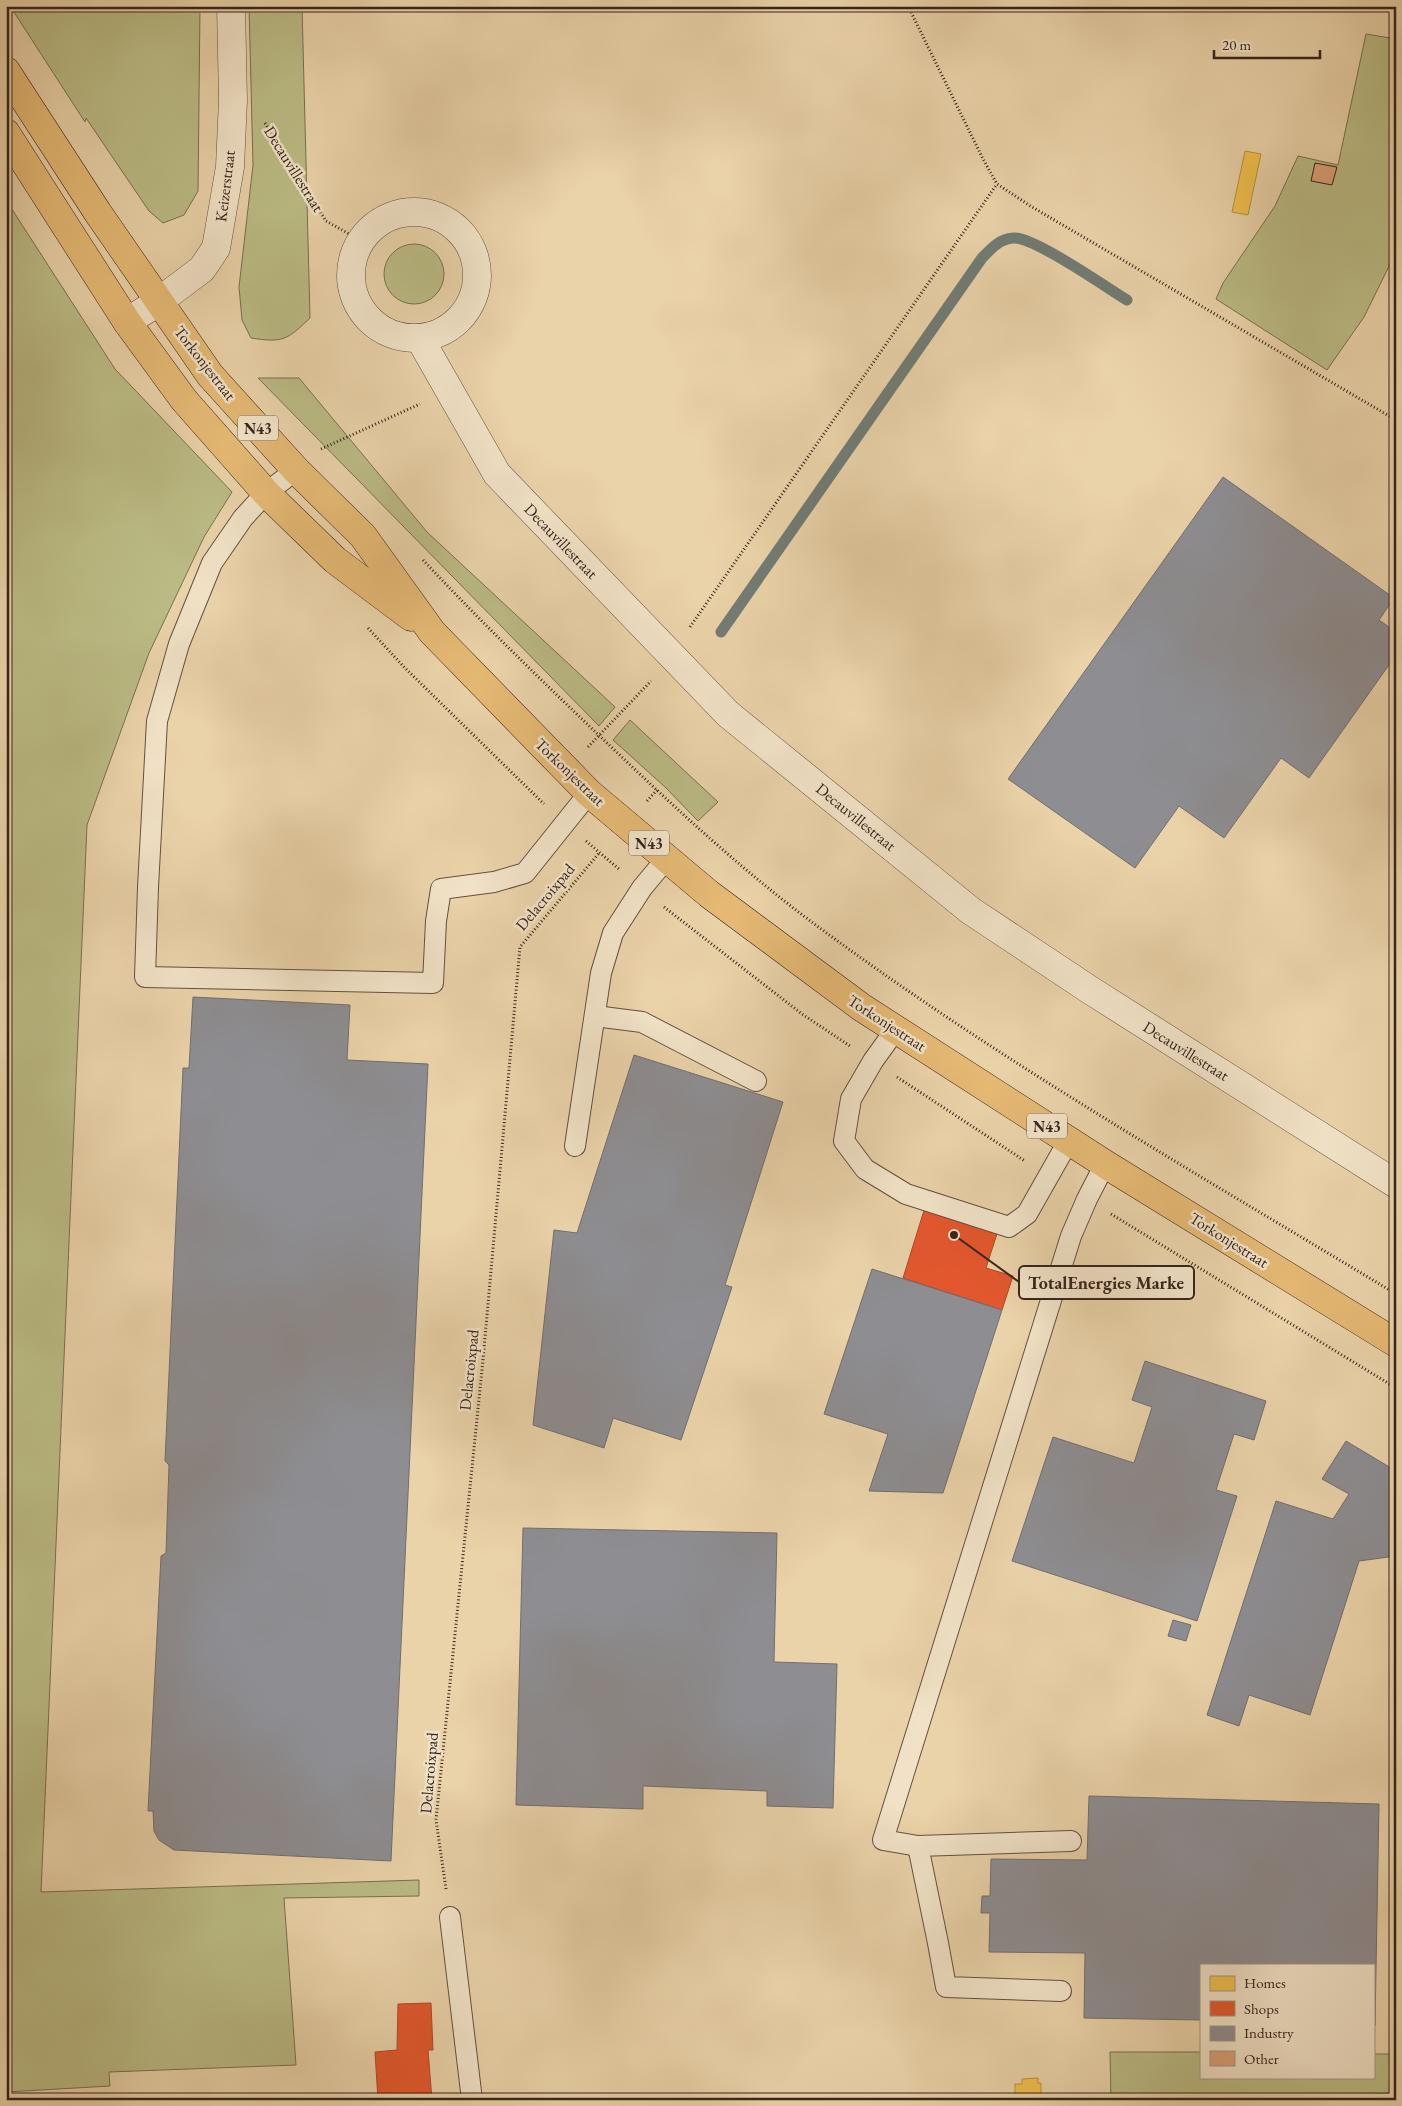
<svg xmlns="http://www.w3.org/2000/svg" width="1402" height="2106" font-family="'EB Garamond',serif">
<rect width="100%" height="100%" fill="#ead2a9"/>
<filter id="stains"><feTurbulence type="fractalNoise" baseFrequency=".004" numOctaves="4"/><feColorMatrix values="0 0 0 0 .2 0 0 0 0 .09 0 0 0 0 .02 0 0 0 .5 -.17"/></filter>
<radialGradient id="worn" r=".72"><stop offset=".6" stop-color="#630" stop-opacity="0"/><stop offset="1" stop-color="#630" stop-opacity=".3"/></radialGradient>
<g fill="#bbbb85" stroke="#787051">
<polygon points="10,6 200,6 198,191 184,215 163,223 149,211 86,118 85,122"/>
<path d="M 249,6 L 302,6 L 310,318 C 287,340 283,343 251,338 L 242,320 L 239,287 L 253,165 Z"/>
<polygon points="1366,34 1396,39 1396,252 1364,317 1327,370 1216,299 1223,283 1275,206 1298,156 1338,165"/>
<polygon points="6,200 115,369 232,492 204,537 149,653 87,825 41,1892 419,1880 419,1896 284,1898 296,2065 109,2072 110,2086 6,2092"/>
<circle cx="414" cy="274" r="30"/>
<polygon points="258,378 299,378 427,532 615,707 599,726"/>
<polygon points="630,720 718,802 698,821 665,787 613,740"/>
<polygon points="1110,2052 1201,2052 1201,2077 1373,2077 1373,2054 1396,2054 1396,2093 1214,2100 1111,2100"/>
</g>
<g fill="#f2c14e" stroke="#ba923f">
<polygon points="1394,6 1396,7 1396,32 1392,31 1394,23 1390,23"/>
<polygon points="1245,151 1261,154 1248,215 1232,212"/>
<polygon points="1038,2078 1038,2083 1041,2083 1041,2100 1015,2100 1015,2084 1022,2084 1022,2079"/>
</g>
<g fill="#e4572e" stroke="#b04829">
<polygon points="930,1191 1003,1215 986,1268 1013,1276 1002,1310 903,1278"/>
<polygon points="431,2003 433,2050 428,2050 432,2100 378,2100 375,2052 397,2050 398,2004"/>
</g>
<g fill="#8d8d92" stroke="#736e6f">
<polygon points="1223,477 1394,598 1379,620 1396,632 1396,655 1309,778 1281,758 1224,838 1179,806 1135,868 1008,779"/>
<polygon points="193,997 350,1005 347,1060 428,1064 391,1861 174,1850 159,1840 154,1831 153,1811 148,1811 161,1556 166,1553 169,1465 165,1461 183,1068 189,1068"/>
<polygon points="634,1055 783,1102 725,1285 732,1287 681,1440 613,1418 604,1448 533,1425 554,1230 577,1233"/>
<polygon points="872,1269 1002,1310 943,1493 869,1491 888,1434 824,1414"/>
<polygon points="1145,1361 1266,1401 1254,1440 1234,1434 1216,1490 1237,1496 1197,1621 1012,1561 1053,1437 1134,1463 1152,1407 1132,1400"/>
<polygon points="1346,1441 1396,1471 1396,1556 1359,1561 1310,1715 1249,1695 1239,1726 1207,1715 1276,1501 1333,1519 1349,1494 1322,1479"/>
<polygon points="523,1528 777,1533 774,1662 837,1664 833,1808 767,1806 767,1791 643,1786 643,1809 516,1805"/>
<polygon points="1173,1620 1191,1625 1186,1641 1168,1636"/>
<polygon points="1089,1796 1379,1804 1375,2025 1373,1965 1201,1965 1201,2020 1084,2018 1085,1953 989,1952 990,1913 981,1913 982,1896 990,1896 991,1859 1087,1860"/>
</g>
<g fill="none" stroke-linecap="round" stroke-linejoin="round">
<path stroke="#717c75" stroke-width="11" d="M 721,632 L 982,258 C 991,249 999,239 1013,238 C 1033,236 1107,288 1127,300"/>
</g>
<polygon fill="#dca177" stroke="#36241d" points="1315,163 1337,167 1332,185 1311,181"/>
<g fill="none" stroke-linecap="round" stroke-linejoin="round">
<defs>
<g id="service">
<polyline points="296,470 266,493 243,518 212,563 179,644 157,721 148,887 145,977 433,983 436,921 441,889 494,882 525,873 589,793"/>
<polyline points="595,1016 642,1022 756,1081"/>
<polyline points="896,1029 873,1061 851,1099 844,1141 865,1169 906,1194 1009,1227 1027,1214 1069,1140"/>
<polyline points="575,1146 601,973 613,933 642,888 667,858"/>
<polyline points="1071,1841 918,1846 883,1840 1071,1236 1087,1199 1105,1164"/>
<polyline points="918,1846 938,1943 946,1987 1061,1991"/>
<polyline points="450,1917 472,2100"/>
</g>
<g id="minor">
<circle cx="414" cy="275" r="63"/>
<polyline points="127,322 158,302 202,269 216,248 230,167 233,100 231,6"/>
<polyline points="420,339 497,474 728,714 971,911 1090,990 1396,1184"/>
</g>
<g id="primary">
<polyline points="6,71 98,213 210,375 296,470 363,536 432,632 589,793 709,894 861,1007 1105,1164 1396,1343"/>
<polyline points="6,133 127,322 184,400 266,493 335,560 411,617"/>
</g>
</defs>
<use href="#service" stroke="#635040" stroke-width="22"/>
<use href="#minor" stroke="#635040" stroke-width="29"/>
<use href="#primary" stroke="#36241d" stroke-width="29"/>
<g stroke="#36241d" stroke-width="3" stroke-dasharray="1 2.5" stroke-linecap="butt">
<polyline points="908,6 983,159 997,184 1032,207 1396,420"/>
<polyline points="265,123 326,221 360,240"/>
<polyline points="321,449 420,404"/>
<path d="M 423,560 C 482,623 544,683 606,742 C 670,803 734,863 805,917 C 992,1057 1196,1173 1396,1294"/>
<polyline points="690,627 997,184"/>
<polyline points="368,628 404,667 544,804"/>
<polyline points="588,747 651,681"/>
<polyline points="647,801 657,790"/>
<polyline points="586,841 620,870"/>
<polyline points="664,907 802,1014 850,1046"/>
<polyline points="897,1077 1025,1161"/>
<polyline points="1111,1214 1396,1388"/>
<polyline points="446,1889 436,1820 483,1360 520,947 600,852"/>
</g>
<use href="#service" stroke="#f1e2c7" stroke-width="20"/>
<use href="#minor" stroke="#f1e2c7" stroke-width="28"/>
<use href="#primary" stroke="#e5b974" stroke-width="28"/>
</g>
<g text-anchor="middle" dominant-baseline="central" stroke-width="5" stroke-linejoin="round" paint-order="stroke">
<g fill="#f1e2c7" stroke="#6e5d50" stroke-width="1">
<rect x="238" y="415.5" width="40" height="25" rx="4"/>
<rect x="629" y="830.5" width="40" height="25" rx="4"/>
<rect x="1027" y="1113.5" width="40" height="25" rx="4"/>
</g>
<g font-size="15" font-weight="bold" fill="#36241d">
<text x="258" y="428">N43</text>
<text x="649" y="843">N43</text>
<text x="1047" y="1126">N43</text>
</g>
<g font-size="16" fill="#36241d" stroke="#f1e2c7">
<text transform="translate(294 169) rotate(58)">Decauvillestraat</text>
<text transform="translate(225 186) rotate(-83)">Keizerstraat</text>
<text transform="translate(205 363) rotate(52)">Torkonjestraat</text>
<text transform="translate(561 541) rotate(46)">Decauvillestraat</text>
<text transform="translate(570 772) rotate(44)">Torkonjestraat</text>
<text transform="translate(856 817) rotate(39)">Decauvillestraat</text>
<text transform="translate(545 897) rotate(-50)">Delacroixpad</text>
<text transform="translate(887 1023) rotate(33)">Torkonjestraat</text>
<text transform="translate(1186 1051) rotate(32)">Decauvillestraat</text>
<text transform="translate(1229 1240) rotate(32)">Torkonjestraat</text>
<text transform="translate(469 1370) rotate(-84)">Delacroixpad</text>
<text transform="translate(429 1773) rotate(-85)">Delacroixpad</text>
</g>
</g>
<path fill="none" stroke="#36241d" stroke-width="2" d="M954 1235L1019 1282"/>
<circle fill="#36241d" stroke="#f1e2c7" stroke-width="2" cx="954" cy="1235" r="5"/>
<rect fill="#f1e2c7" stroke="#36241d" stroke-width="2" x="1019" y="1266" width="175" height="33" rx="5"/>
<g font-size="18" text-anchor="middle" font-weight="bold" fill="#36241d">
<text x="1106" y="1289">TotalEnergies Marke</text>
</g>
<rect width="1402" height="2106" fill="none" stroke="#ead2a9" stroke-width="25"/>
<rect x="8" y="8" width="1387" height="2091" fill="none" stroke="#36241d" stroke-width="2.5"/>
<rect x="12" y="12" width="1377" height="2081" fill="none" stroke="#36241d"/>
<rect x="1200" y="1964" width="175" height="115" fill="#f1e2c7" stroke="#a69683"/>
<rect x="1210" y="1976" width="25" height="15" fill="#f2c14e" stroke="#a69683"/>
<text x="1244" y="1988" font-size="15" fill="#36241d">Homes</text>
<rect x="1210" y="2001" width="25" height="15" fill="#e4572e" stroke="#a69683"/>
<text x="1244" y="2014" font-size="15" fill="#36241d">Shops</text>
<rect x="1210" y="2026" width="25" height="15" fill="#8d8d92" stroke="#a69683"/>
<text x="1244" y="2038" font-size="15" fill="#36241d">Industry</text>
<rect x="1210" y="2051" width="25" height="15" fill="#dca177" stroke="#a69683"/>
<text x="1244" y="2064" font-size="15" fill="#36241d">Other</text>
<path d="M1214 50v8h106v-8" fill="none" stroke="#36241d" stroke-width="2.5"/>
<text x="1222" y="50" font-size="15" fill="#36241d" stroke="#f1e2c7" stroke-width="4" paint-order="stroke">20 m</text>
<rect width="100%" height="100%" filter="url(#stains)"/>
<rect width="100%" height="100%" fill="url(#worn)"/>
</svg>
